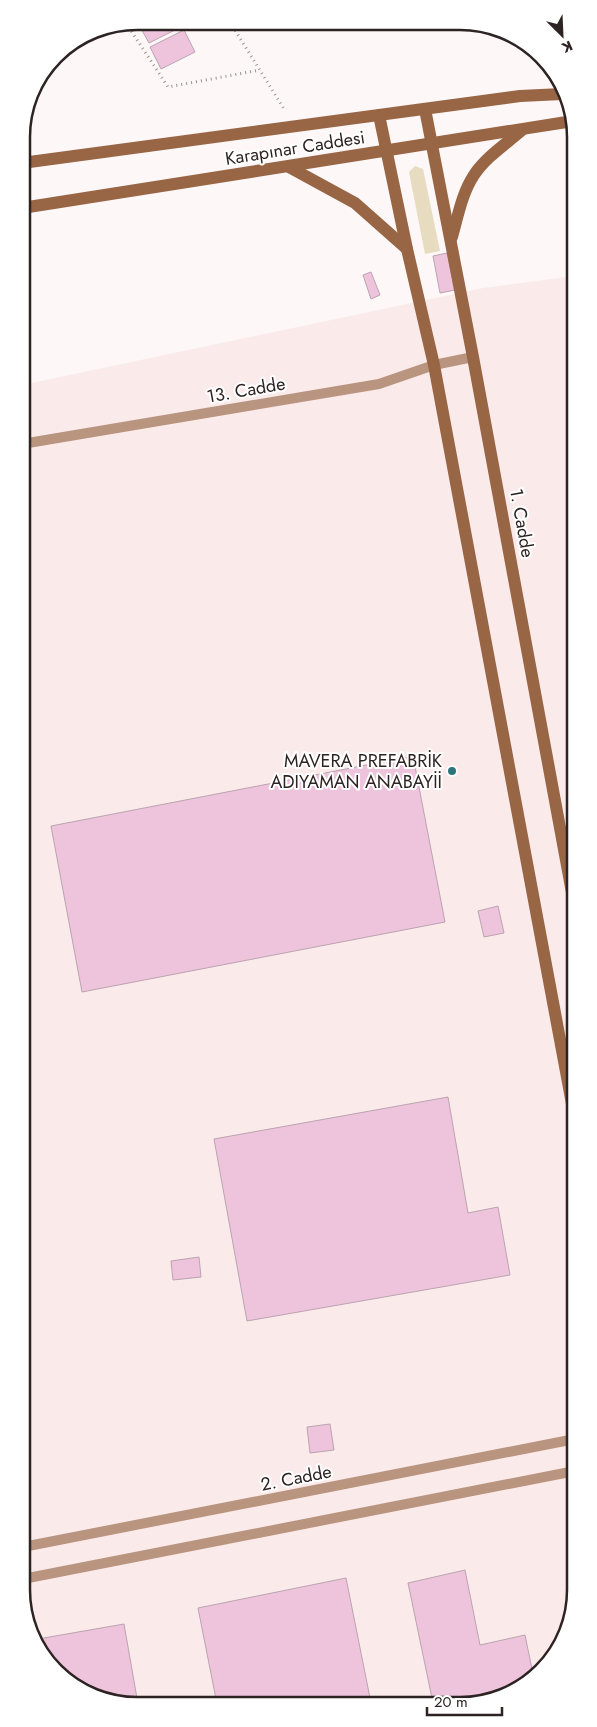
<svg xmlns="http://www.w3.org/2000/svg" width="597" height="1727" font-family="Jost,sans-serif">
<rect width="100%" height="100%" fill="#fdf7f7"/>
<polygon fill="#faeaea" points="574,276 576,1597 547,1666 483,1703 115,1704 55,1672 24,1613 22,385 483,288"/>
<polygon fill="#e7dcc0" points="415,166 423,169 440,251 425,254 409,172"/>
<g fill="#eec4dc" stroke="#bba3b0">
<polygon points="146,21 178,22 181,27 149,43 139,25"/>
<polygon points="184,30 195,52 161,69 150,47"/>
<polygon points="447,253 455,290 440,293 433,256"/>
<polygon points="371,272 380,295 371,299 363,275"/>
<polygon points="413,756 445,922 82,992 51,826"/>
<polygon points="498,906 504,933 484,937 478,911"/>
<polygon points="448,1097 468,1213 498,1207 510,1275 247,1321 214,1139"/>
<polygon points="199,1257 201,1277 173,1280 171,1261"/>
<polygon points="330,1424 334,1450 310,1453 307,1427"/>
<polygon points="465,1570 480,1645 525,1635 533,1674 483,1703 433,1703 408,1583"/>
<polygon points="346,1578 371,1703 217,1704 198,1608"/>
<polygon points="124,1624 138,1704 115,1704 55,1672 38,1639"/>
</g>
<g fill="none" stroke-linecap="round" stroke-linejoin="round">
<g stroke="#9a9292" stroke-width="3" stroke-dasharray="1 4" stroke-linecap="butt">
<polyline points="230,22 284,109"/>
<polyline points="126,23 168,87 260,70"/>
</g>
<g stroke="#b99580" stroke-width="10">
<polyline points="22,444 379,384 434,365 473,357"/>
<polyline points="23,1547 575,1439"/>
<polyline points="23,1579 575,1471"/>
</g>
<g stroke="#986545" stroke-width="12">
<polyline points="425,109 473,357 575,909"/>
<polyline points="379,115 407,249 434,365 575,1120"/>
<polyline points="22,163 520,96 562,94"/>
<polyline points="289,167 355,203 407,249"/>
<polyline points="22,208 573,121"/>
<path d="M 452,237 C 458,216 462,193 474,175 C 486,157 506,144 522,130"/>
</g>
</g>
<circle fill="#2c757b" stroke="#fff" stroke-width="2" cx="452" cy="771" r="5"/>
<g text-anchor="middle" dominant-baseline="central" stroke-width="4" stroke-linejoin="round" paint-order="stroke">
<g font-size="18" fill="#2e2323" stroke="#fff">
<text transform="translate(295 148) rotate(-9)">Karapınar Caddesi</text>
<text transform="translate(246 390) rotate(-10)">13. Cadde</text>
<text transform="translate(522 523) rotate(80)">1. Cadde</text>
<text transform="translate(296 1478) rotate(-11)">2. Cadde</text>
</g>
<g font-size="18" fill="#2e2323" stroke="#fff" text-anchor="end">
<text x="442" y="761">MAVERA PREFABRİK<tspan x="442" dy="21">ADIYAMAN ANABAYİİ</tspan></text>
</g>
</g>
<path d="M0 0H597V1727H0ZM137 30H460A107 107 0 0 1 567 137V1590A107 107 0 0 1 460 1697H137A107 107 0 0 1 30 1590V137A107 107 0 0 1 137 30Z" fill="#fff" fill-rule="evenodd"/>
<path fill="none" stroke="#2e2323" stroke-width="2.5" d="M137 30H460A107 107 0 0 1 567 137V1590A107 107 0 0 1 460 1697H137A107 107 0 0 1 30 1590V137A107 107 0 0 1 137 30Z"/>
<g transform="translate(562 35) rotate(156)" stroke="#ffffff" stroke-width="4" paint-order="stroke">
<path d="M0-4L9 19L0 12L-9 19Z" fill="#2e2323"/>
<text y="-8" font-size="14" font-weight="bold" text-anchor="middle" fill="#2e2323">K</text>
</g>
<path d="M427 1707v8h75v-8" fill="none" stroke="#2e2323" stroke-width="2.5"/>
<text x="434" y="1707" font-size="15" fill="#2e2323" stroke="#ffffff" stroke-width="4" paint-order="stroke">20 m</text>
</svg>
